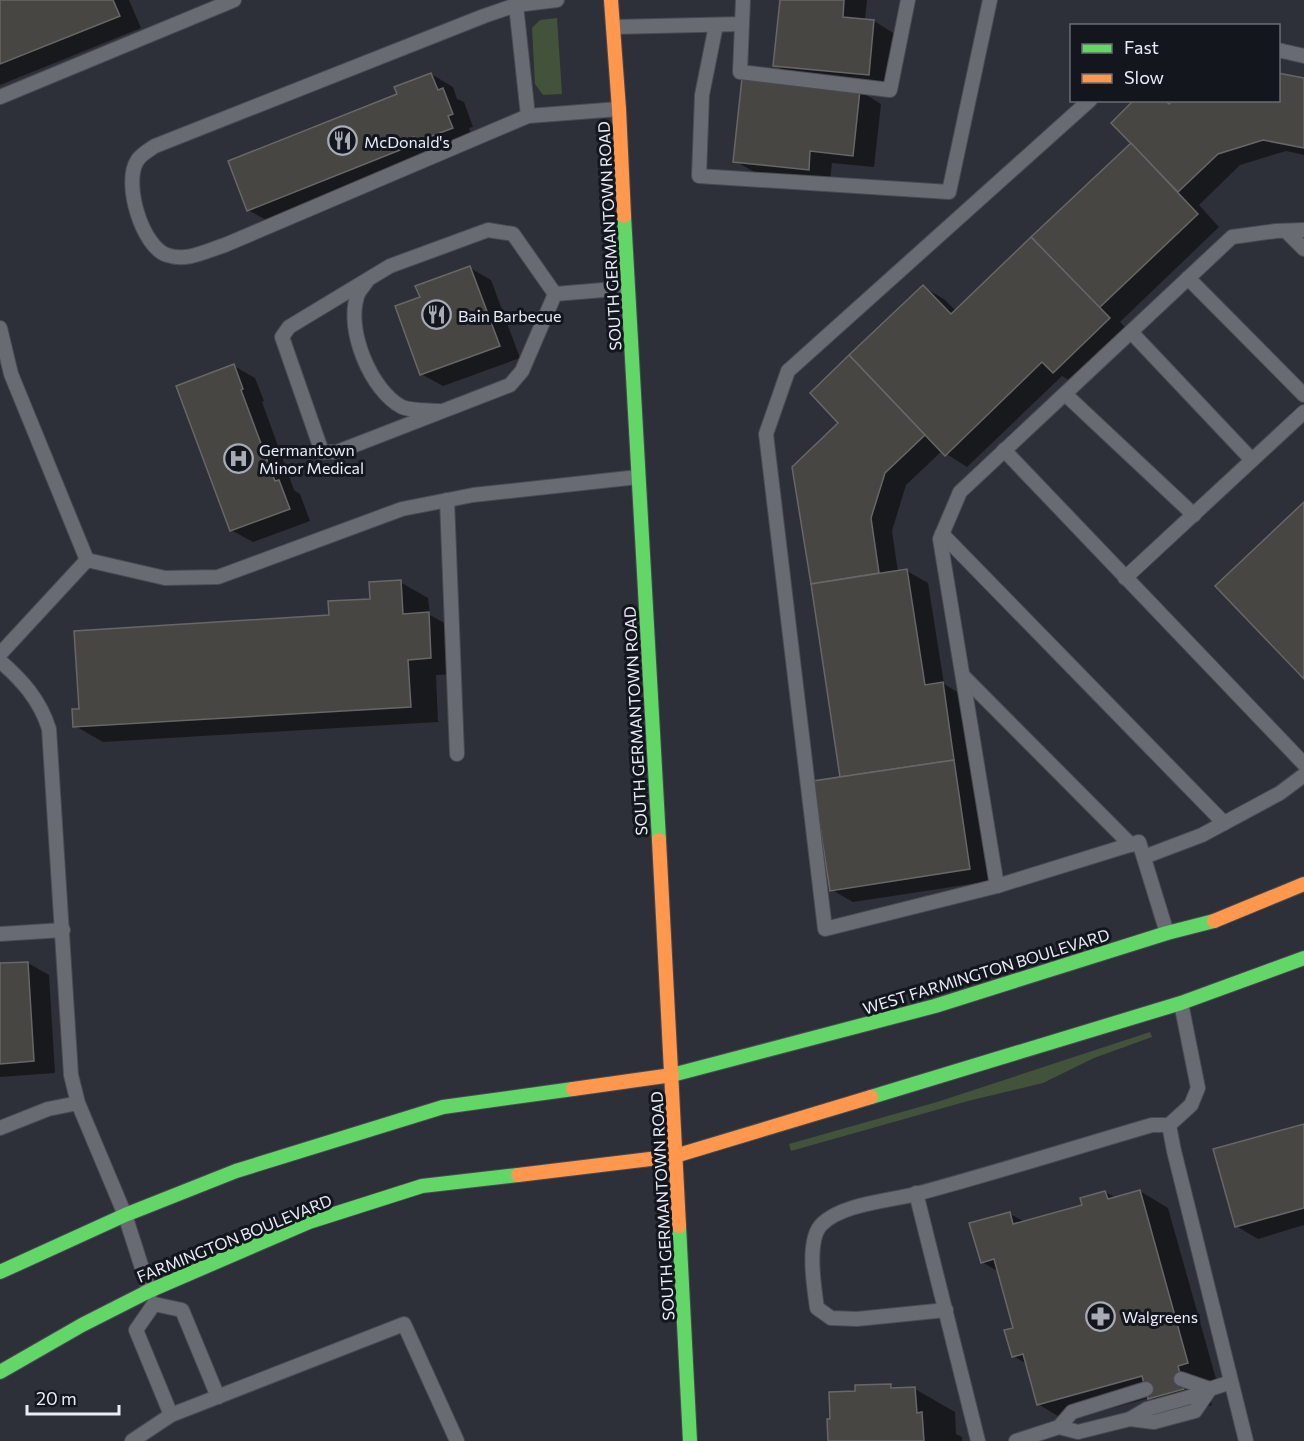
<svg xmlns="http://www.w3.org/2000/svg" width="1304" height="1441" font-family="Commissioner,sans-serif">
<rect width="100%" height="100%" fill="#2d3038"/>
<g fill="#43533b">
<polygon points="557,18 562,94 543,95 535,84 532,28 540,20"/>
<polygon points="1150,1032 1152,1037 1094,1058 1043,1083 968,1101 791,1151 789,1144 937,1102"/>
</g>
<g fill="#0007">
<polygon points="0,0 129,0 141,28 0,85"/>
<polygon points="782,0 867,0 865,20 874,21 895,34 890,87 797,78 775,65"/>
<polygon points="431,74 453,87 457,99 464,102 473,127 469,128 473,140 270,222 248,210 398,95"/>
<polygon points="1304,80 1304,155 1286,151 1240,165 1199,205 1219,227 1120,322 1130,332 1075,384 1062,376 967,467 942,451 906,485 892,531 898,572 907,571 928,583 944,684 964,696 991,881 853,902 832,890 842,779 794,468 840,423 812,393 923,287 944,299 956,311 1133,143 1136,100 1278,100"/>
<polygon points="860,91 881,104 874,167 832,163 830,181 756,173 735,161"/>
<polygon points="470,268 491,280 520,358 443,386 421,374 422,298"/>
<polygon points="234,366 255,378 264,401 262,402 294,490 300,494 310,521 253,542 231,530"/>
<polygon points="400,582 428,598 430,615 457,630 459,674 436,675 438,722 103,742 75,726 80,710 372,600"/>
<polygon points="28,963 49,975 55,1073 0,1077 0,965"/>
<polygon points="1304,1125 1304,1225 1258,1239 1236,1226"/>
<polygon points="1140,1191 1168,1208 1216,1379 1206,1382 1212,1405 1178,1414 1149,1398 1066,1421 1038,1404 1027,1364 1013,1356 1015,1329 999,1272 982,1262 1010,1214 1025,1222 1084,1206 1105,1192 1116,1198"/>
<polygon points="890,1385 897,1389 915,1389 955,1412 956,1434 962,1437 962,1441 829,1441 832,1420 856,1393"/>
</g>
<g fill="#484643" stroke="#686767" stroke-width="1.5">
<polygon points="0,0 113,0 120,16 0,64"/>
<polygon points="780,0 844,0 843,17 874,20 869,75 773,66"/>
<polygon points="431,73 438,90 443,88 453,114 448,116 453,128 416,142 414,137 407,139 410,146 247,211 228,161 397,94 394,87"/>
<polygon points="1278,73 1304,78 1304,148 1263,140 1218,154 1178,192 1111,123 1134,100 1165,100 1169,104 1173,100 1278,100"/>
<polygon points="742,78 860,90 853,156 810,151 809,170 733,162"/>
<polygon points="1131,143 1198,214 1099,308 1031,237"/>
<polygon points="1031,237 1110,318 1053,373 1042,362 945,456 849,355 923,285 951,314"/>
<polygon points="470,266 500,346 420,375 395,306 420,297 415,286"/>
<polygon points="849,355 925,435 885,473 871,518 879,573 811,584 792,467 838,423 810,393"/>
<polygon points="234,364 243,389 241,390 275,481 279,480 290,509 230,531 176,386"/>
<polygon points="1304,502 1304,679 1215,586"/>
<polygon points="907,569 925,685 943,682 954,760 840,777 811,584"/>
<polygon points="401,580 403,614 429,612 431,658 408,660 411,707 73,727 72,709 79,709 74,631 329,615 328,601 370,599 369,582"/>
<polygon points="954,760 970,869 830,891 813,781"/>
<polygon points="28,962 34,1061 0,1064 0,963"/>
<polygon points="1304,1124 1304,1208 1235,1227 1213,1149"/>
<polygon points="1140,1190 1188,1363 1178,1366 1184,1389 1148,1399 1142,1376 1037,1405 1023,1354 1012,1357 1004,1330 1013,1328 994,1259 981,1263 969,1223 1010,1212 1013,1224 1082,1205 1080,1198 1105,1191 1108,1199"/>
<polygon points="891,1384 891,1388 915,1387 917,1413 922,1412 924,1441 828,1441 827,1419 830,1419 829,1392 855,1391 855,1385"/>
</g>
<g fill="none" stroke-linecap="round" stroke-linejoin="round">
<defs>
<g id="lane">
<path d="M 557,0 L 516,5 L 484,16 L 155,146 C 149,150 140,155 137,161 C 123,183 142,247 167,255 C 187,262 206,251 225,245 L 528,116 L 619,109"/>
<polyline points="516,5 528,116"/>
<polyline points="742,24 740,72 890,90 908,0"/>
<polyline points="716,25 702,95 699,176 949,192 990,0"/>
<polyline points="613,27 742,24 743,0"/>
<polyline points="1278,50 1304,56"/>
<polyline points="0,97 234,0"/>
<polyline points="1286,231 1304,249"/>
<polyline points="1188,278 1304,395"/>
<path d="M 367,281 C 364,286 358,291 357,297 C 346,330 371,391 402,407 C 411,411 428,410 439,411"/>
<polyline points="555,294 522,371 510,385 337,452 322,452 282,337 289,327 390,266 488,230 513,234 555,294 627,288"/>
<polyline points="0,328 11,374 87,560 165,578 218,577 402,509 473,495 638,477"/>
<polyline points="1131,332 1252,460"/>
<polyline points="1065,394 1194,515"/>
<polyline points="1004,450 1304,764"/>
<polyline points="447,500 457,754"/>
<polyline points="942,534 1224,823"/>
<polyline points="1125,578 1304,412"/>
<polyline points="0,654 87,560"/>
<path d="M 0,661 C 22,680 40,700 49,729 L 71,1075 L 78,1103 L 125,1215 L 150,1293"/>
<polyline points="963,676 1131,845"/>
<polyline points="1144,857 1202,835 1280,793 1304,775"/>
<polyline points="997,886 825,929 766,434 788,371 1090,100"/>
<polyline points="1167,933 1139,842 997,886 940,539 960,492 1232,237 1276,231 1304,230"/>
<polyline points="0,934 63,930"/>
<polyline points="1181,1003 1198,1088 1191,1105 1169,1125 1174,1151 1246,1441"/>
<polyline points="0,1128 48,1109 78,1103"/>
<polyline points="916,1193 978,1441"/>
<polyline points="154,1304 136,1330 171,1415"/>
<polyline points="154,1304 182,1310 218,1397"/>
<path d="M 946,1310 L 857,1319 L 831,1318 L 817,1308 C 814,1287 806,1239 822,1224 C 842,1204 888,1201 916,1194 C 995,1173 1073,1148 1152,1125 L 1169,1125"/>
<polyline points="1181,1379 1210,1389"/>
<polyline points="1130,1419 1154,1422 1195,1411 1210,1389 1231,1382"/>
<polyline points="1059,1427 1072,1412 1146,1389"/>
<polyline points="132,1441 171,1415 404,1324 457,1441"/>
<polyline points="1016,1441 1059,1427 1078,1432 1130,1419 1147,1409 1190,1397 1210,1389"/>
</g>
<g id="fast">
<polyline points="624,216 659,840"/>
<polyline points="672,1075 935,1006 1167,933 1214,921"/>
<polyline points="871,1097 1181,1003 1304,958"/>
<polyline points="679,1226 690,1441"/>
<polyline points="0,1272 125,1215 236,1171 443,1107 573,1089"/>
<polyline points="0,1372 82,1325 149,1291 309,1222 422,1186 518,1175"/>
</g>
<g id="slow">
<polyline points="611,0 619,109 624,216"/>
<polyline points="659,840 679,1226"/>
<polyline points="1214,921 1304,884"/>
<polyline points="573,1089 672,1075"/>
<polyline points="675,1156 871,1097"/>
<polyline points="518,1175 675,1156"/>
</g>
</defs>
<use href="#lane" stroke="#494b53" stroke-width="16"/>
<use href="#fast" stroke="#494b53" stroke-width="16"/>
<use href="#slow" stroke="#494b53" stroke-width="16"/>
<use href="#lane" stroke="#686b72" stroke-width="14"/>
<use href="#fast" stroke="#63d668" stroke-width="14"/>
<use href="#slow" stroke="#ff974d" stroke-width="14"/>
</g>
<defs>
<symbol id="restaurant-ring" viewBox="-11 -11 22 22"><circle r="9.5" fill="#13161d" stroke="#a7abb4" stroke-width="1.5"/><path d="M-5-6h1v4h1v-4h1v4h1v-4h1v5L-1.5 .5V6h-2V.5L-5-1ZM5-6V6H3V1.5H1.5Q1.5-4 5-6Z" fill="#a7abb4"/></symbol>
<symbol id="hospital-ring" viewBox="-11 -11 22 22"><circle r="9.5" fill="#13161d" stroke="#a7abb4" stroke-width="1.5"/><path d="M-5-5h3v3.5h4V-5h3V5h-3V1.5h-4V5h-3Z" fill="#a7abb4"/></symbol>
<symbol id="pharmacy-ring" viewBox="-11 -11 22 22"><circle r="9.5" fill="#13161d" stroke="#a7abb4" stroke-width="1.5"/><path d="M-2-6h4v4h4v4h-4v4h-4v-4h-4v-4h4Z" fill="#a7abb4"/></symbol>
</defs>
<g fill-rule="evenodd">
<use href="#restaurant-ring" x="326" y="124" width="33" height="33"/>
<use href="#restaurant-ring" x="420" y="298" width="33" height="33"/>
<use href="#hospital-ring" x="222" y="442" width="33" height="33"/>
<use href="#pharmacy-ring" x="1084" y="1300" width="33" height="33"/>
</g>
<g text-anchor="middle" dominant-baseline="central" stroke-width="6" stroke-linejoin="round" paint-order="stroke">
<g font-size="16" fill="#e9edf7" stroke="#13161d" text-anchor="start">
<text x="364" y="141">McDonald's</text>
<text x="458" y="315">Bain Barbecue</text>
<text x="259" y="449">Germantown<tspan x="259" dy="18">Minor Medical</tspan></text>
<text x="1122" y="1316">Walgreens</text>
</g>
<g font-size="16" fill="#e9edf7" stroke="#13161d">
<text transform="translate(609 236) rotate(-93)">SOUTH GERMANTOWN ROAD</text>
<text transform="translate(635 721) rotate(-93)">SOUTH GERMANTOWN ROAD</text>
<text transform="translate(986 971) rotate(-17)">WEST FARMINGTON BOULEVARD</text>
<text transform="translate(662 1206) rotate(-93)">SOUTH GERMANTOWN ROAD</text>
<text transform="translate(234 1238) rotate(-22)">FARMINGTON BOULEVARD</text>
</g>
</g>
<rect x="1070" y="24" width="210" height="78" fill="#13161d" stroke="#696c74" stroke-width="1.5"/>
<rect x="1082" y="44" width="30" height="9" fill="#63d668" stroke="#696c74" stroke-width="1.5"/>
<text x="1124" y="54" font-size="18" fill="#e9edf7">Fast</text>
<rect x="1082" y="74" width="30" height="9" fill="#ff974d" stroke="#696c74" stroke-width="1.5"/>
<text x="1124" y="84" font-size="18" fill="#e9edf7">Slow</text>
<path d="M27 1405v9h92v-9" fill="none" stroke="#e9edf7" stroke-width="3"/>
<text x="36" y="1405" font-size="18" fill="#e9edf7" stroke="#13161d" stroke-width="4.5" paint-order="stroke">20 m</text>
</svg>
